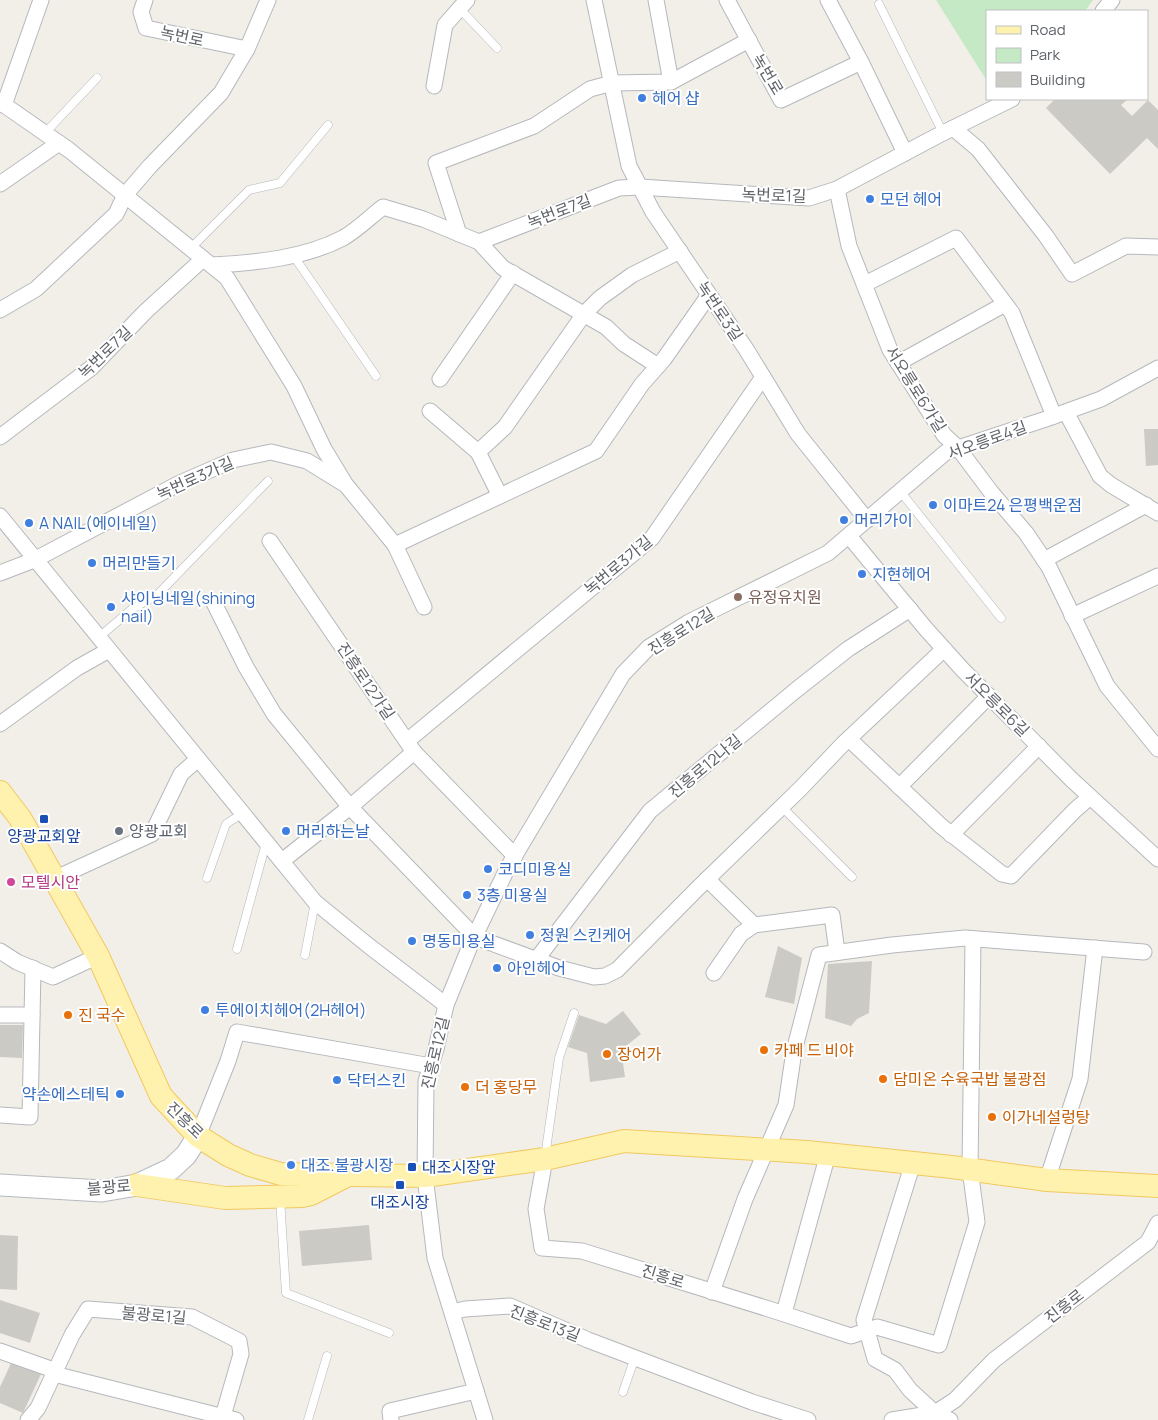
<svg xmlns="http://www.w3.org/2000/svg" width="1158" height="1420" font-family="Manrope,'Noto Sans KR',sans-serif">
<rect width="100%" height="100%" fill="#f1efe8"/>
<polygon fill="#c5e8c5" points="936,0 1093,0 1085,11 987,11 987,81"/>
<g fill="#cccac5">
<polygon points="1055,99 1128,99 1121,105 1132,116 1148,100 1158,110 1158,149 1147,138 1110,174 1046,108"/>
<polygon points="1144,429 1158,429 1158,465 1146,466"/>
<polygon points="778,946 802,958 794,1004 765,997"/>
<polygon points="872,961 869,1013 857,1019 851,1026 825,1018 828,964"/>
<polygon points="623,1011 641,1034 621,1050 625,1077 590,1082 587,1053 568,1047 579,1015 606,1024"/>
<polygon points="0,1025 23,1025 22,1058 0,1057"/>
<polygon points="369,1225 372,1260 302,1266 299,1231"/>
<polygon points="0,1235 18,1236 17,1290 0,1289"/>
<polygon points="0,1300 40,1313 30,1343 0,1333"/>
<polygon points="12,1361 41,1374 23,1413 0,1403 0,1387"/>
</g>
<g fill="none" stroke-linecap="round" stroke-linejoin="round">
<defs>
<g id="lane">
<polyline points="879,4 943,133"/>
<polyline points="460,9 497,48"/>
<polyline points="45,133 97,78"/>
<polyline points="191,248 249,190 280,183 328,125"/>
<polyline points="293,255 376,376"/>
<polyline points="900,491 1001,618"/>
<polyline points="98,638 132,609 158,594 268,481"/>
<polyline points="782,807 852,877"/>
<polyline points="207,878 226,824 243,813"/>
<polyline points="237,949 266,843"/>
<polyline points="305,955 315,902"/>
<polyline points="545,1157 559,1058 574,1013"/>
<polyline points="280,1198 286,1293 389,1333"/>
<polyline points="623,1392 635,1357"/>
<polyline points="308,1420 327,1356"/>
</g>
<g id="street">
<polyline points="145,0 141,12 146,28 247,49"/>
<polyline points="594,0 629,166 653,212 746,349 798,434 867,520"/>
<polyline points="656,0 671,82"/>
<polyline points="727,0 781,100 861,62"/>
<polyline points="828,0 861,62 905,153"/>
<polyline points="1103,11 1112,0"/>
<polyline points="434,86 445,25 467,0"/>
<polyline points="0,102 69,150 227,278 294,386 324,449 344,482"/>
<polyline points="4,105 41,0"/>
<polyline points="953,128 978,149 1046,236 1072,274 1126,246 1158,247"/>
<polyline points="0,184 59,143"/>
<polyline points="837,189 849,246 890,350 944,435 958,448 991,492 1026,533 1049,567 1107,686 1158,749"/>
<polyline points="459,234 436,163 534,126 590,89 612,83 671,82 749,40"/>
<polyline points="479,242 619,188 640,187 809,198 837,189 937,136 1012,99"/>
<path d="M 212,265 C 255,263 305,258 343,238 C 357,230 370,217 383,207 L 423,219 L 479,242 L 503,268 L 606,327 L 624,344 L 658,366"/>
<polyline points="865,284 956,238 1012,313 1054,416"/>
<polyline points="0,310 36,289 116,214 125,195 150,166 221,93 247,49 268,0"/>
<polyline points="898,363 1005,304"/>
<polyline points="440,379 513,273"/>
<polyline points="430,411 478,452 505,427 584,314 600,298 632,275 680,251"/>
<polyline points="1066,412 1100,476 1111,485 1158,513"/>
<polyline points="0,437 91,368 146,311 203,259"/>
<polyline points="478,452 500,496"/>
<polyline points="0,516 315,902 369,946 446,1005"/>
<polyline points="849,536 926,629 962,669 1072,780 1158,859"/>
<polyline points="270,541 414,752 515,856"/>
<polyline points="395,545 596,451 642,384 664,359 709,295"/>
<polyline points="1044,560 1146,505"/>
<polyline points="0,573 34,560 180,483 233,460 271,452 307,461 346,485 395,545 424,607"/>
<polyline points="214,603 246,667 274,714 350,807 475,937 559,968 594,977 605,976 617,970 698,888 800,789 843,744 944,649"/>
<polyline points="1072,616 1158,576"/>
<polyline points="0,724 77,668 109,650"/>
<polyline points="849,739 941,826 1002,874 1011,876 1075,810 1090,797"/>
<polyline points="407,741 652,538 763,377"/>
<polyline points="899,787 989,696"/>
<polyline points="951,835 1039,746"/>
<polyline points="282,861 350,807 414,752"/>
<polyline points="54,879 152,834 181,774 198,759"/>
<polyline points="707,879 754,925 832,915 837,952"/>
<polyline points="0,951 17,962 53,977 98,956"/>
<polyline points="536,960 650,811 796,690 848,649 910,609"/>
<polyline points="714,973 741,934 754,925"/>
<polyline points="0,1015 32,1015"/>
<polyline points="0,1115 30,1117 33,968"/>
<polyline points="198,1136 228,1061 237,1032 431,1066"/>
<polyline points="545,1159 536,1209 542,1248 582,1251 772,1310 851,1336 877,1327 939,1345 977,1222 970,1169 973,939"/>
<polyline points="913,1163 864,1320 875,1359 895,1370 910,1390 935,1413 950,1420"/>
<polyline points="1047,1180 1080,1079 1095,948"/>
<polyline points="712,1292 745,1199 786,1105 794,1051 819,955 892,945 965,938 1144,952"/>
<polyline points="452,1312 465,1309 510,1306 588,1340 654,1365 752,1402 808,1420"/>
<polyline points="784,1313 828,1154"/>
<polyline points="0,1351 48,1368 58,1375 236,1420"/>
<polyline points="28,1420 38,1408 72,1335 88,1309 192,1317 239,1341 241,1354 223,1416"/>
<polyline points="391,1420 390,1411 476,1391"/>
<polyline points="485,1420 435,1258 425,1176 426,1081 436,1049 446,1005 470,946 508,867 623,674 649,647 689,622 828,553 946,452 1046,419 1101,399 1158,368"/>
<polyline points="892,1420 935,1413 955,1400 994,1360 1148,1242 1158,1223"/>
</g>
<polyline id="secondary" points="0,1185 102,1191 137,1185 171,1169 186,1155 198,1136"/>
<g id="primary">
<polyline points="0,792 20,818 98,956 161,1096 198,1136 228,1155 250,1165 281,1174 425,1176 545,1159 624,1141 807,1152 952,1167 1047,1180 1158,1186"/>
<polyline points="137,1185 225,1198 302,1196 311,1194 346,1176"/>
</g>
</defs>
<use href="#lane" stroke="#b5b8bc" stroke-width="9"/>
<use href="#street" stroke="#b5b8bc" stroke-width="17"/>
<use href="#secondary" stroke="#b6babf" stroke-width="23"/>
<use href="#primary" stroke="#f2c960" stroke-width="24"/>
<use href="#lane" stroke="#fff" stroke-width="8"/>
<use href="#street" stroke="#fff" stroke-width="15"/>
<use href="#secondary" stroke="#fff" stroke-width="21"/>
<use href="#primary" stroke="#fff2af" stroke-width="22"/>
</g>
<g fill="#3f7fe0" stroke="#fff" stroke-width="2">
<circle cx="642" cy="98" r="5"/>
<circle cx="870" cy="199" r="5"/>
<circle cx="933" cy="505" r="5"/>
<circle cx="844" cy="520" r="5"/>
<circle cx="29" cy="523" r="5"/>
<circle cx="92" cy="563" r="5"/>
<circle cx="862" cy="574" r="5"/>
<circle cx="111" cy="607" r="5"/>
<circle cx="286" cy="831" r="5"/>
<circle cx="488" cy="869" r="5"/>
<circle cx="467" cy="895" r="5"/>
<circle cx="530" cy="935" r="5"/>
<circle cx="412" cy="941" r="5"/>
<circle cx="497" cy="968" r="5"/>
<circle cx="205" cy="1010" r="5"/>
<circle cx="337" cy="1080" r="5"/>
<circle cx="120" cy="1094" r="5"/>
<circle cx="291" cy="1165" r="5"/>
</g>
<circle fill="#8d6e63" stroke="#fff" stroke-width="2" cx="738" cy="597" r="5"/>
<g fill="#1a4fb4" stroke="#fff" stroke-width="2">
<rect x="39" y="814" width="10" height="10" rx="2.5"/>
<rect x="407" y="1162" width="10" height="10" rx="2.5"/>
<rect x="395" y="1180" width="10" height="10" rx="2.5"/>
</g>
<circle fill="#6b7280" stroke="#fff" stroke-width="2" cx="119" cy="831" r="5"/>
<circle fill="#d1479c" stroke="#fff" stroke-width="2" cx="11" cy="882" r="5"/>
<g fill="#e8710a" stroke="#fff" stroke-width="2">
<circle cx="68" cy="1015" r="5"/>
<circle cx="764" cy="1050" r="5"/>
<circle cx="607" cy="1054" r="5"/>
<circle cx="883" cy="1079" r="5"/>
<circle cx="465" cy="1087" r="5"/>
<circle cx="992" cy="1117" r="5"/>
</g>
<g text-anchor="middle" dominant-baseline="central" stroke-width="4" stroke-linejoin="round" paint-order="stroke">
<g font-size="16" fill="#5f6368" stroke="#fff">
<text transform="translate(182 36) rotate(12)">녹번로</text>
<text transform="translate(768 74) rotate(59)">녹번로</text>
<text transform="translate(774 195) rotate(2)">녹번로1길</text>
<text transform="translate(559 211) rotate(-21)">녹번로7길</text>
<text transform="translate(720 311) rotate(56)">녹번로3길</text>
<text transform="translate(105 352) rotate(-44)">녹번로7길</text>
<text transform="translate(916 389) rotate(58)">서오릉로6가길</text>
<text transform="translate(987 440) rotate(-20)">서오릉로4길</text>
<text transform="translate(195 478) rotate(-24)">녹번로3가길</text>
<text transform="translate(618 565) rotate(-40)">녹번로3가길</text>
<text transform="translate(681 631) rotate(-32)">진흥로12길</text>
<text transform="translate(366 681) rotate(56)">진흥로12가길</text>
<text transform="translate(997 704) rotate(45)">서오릉로6길</text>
<text transform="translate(705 766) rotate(-40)">진흥로12나길</text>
<text transform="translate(435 1053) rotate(-77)">진흥로12길</text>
<text transform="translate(185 1120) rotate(44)">진흥로</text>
<text transform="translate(109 1187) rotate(-5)">불광로</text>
<text transform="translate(663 1276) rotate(17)">진흥로</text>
<text transform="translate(1064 1306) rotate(-38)">진흥로</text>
<text transform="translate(154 1315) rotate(5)">불광로1길</text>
<text transform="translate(545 1323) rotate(21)">진흥로13길</text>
</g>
<g font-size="16" fill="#366cbe" stroke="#fff" text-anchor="start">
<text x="652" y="98">헤어 샵</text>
<text x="880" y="199">모던 헤어</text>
<text x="943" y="505">이마트24 은평백운점</text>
<text x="854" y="520">머리가이</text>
<text x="39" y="523">A NAIL(에이네일)</text>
<text x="102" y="563">머리만들기</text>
<text x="872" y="574">지현헤어</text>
<text x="121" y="598">샤이닝네일(shining<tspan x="121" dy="18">nail)</tspan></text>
<text x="296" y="831">머리하는날</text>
<text x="498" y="869">코디미용실</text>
<text x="477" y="895">3층 미용실</text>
<text x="540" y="935">정원 스킨케어</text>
<text x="422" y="941">명동미용실</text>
<text x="507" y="968">아인헤어</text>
<text x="215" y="1010">투에이치헤어(2H헤어)</text>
<text x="347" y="1080">닥터스킨</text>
<text x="110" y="1094" text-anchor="end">약손에스테틱</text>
<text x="301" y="1165">대조.불광시장</text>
</g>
<g font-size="16" fill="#785e54" stroke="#fff" text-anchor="start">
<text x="748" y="597">유정유치원</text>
</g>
<g font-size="16" fill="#5b616d" stroke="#fff" text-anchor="start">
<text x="129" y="831">양광교회</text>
</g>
<g font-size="16" fill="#164399" stroke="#fff">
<text x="44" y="836">양광교회앞</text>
<text x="422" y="1167" text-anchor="start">대조시장앞</text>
<text x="400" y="1202">대조시장</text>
</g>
<g font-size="16" fill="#b23c85" stroke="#fff" text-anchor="start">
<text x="21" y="882">모텔시안</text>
</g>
<g font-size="16" fill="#c56008" stroke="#fff" text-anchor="start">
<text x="78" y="1015">진 국수</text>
<text x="774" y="1050">카페 드 비야</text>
<text x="617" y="1054">장어가</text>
<text x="893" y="1079">담미온 수육국밥 불광점</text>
<text x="475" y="1087">더 홍당무</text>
<text x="1002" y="1117">이가네설렁탕</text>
</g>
</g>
<rect x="986" y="10" width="162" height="90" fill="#ffffff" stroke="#bfc1c3"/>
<rect x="996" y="26" width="25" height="8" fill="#fff2af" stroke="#bfc1c3"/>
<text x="1030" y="35" font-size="15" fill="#5f6368">Road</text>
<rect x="996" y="48" width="25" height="15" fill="#c5e8c5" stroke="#bfc1c3"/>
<text x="1030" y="60" font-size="15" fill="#5f6368">Park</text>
<rect x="996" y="72" width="25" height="15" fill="#cccac5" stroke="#bfc1c3"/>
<text x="1030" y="85" font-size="15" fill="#5f6368">Building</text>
</svg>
